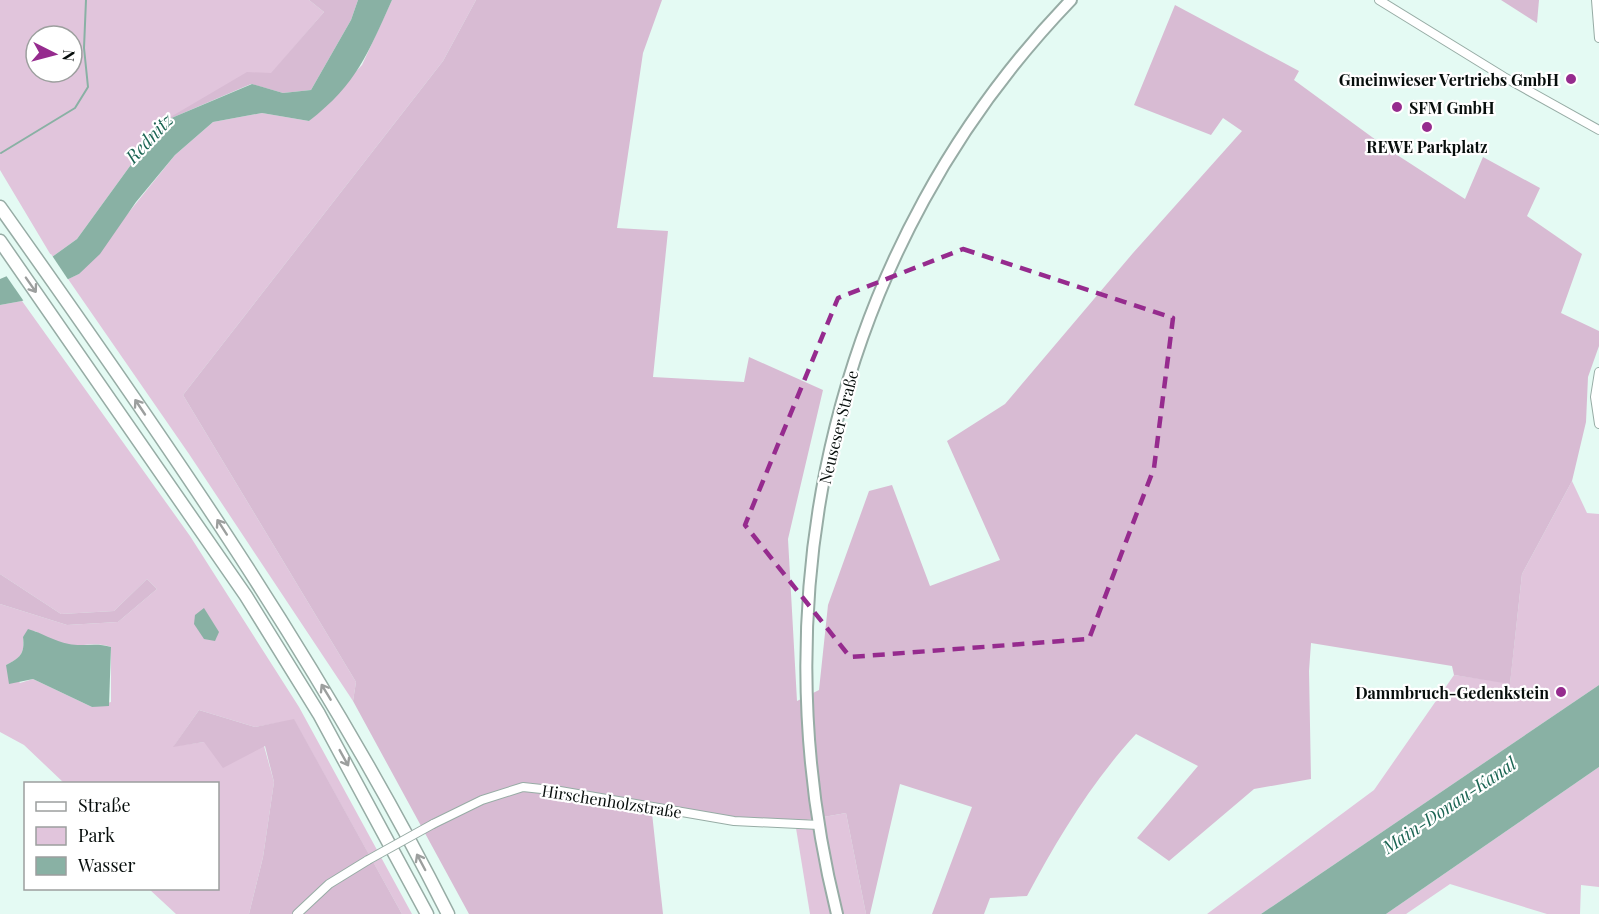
<svg xmlns="http://www.w3.org/2000/svg" width="1599" height="914" font-family="'Playfair Display',serif">
<rect width="100%" height="100%" fill="#e4faf3"/>
<g fill="#e1c5dc" fill-rule="evenodd">
<path d="M 0,0 L 309,0 L 324,12 L 271,74 L 162,122 L 77,239 L 52,257 L 0,170 ZM 36,36 L 72,36 L 72,72 L 36,72 Z"/>
<polygon points="392,0 476,0 443,61 183,395 356,682 353,701 189,454 68,279 79,274 175,155 213,122 262,113 309,121 362,65"/>
<path d="M 22,301 L 190,536 L 299,707 L 412,914 L 402,914 L 294,720 L 255,727 L 199,710 L 174,746 L 204,742 L 264,746 L 274,782 L 263,857 L 249,914 L 176,914 L 149,889 L 218,888 L 218,784 L 64,783 L 24,745 L 0,732 L 0,604 L 67,625 L 118,622 L 157,589 L 147,579 L 114,611 L 61,614 L 0,574 L 0,305 ZM 35,631 C 46,638 58,644 72,645 C 86,646 97,642 111,647 L 111,702 L 92,707 L 33,679 L 20,683 L 6,665 C 20,658 25,654 23,637 Z"/>
<polygon points="1572,481 1587,513 1599,514 1599,685 1261,914 1207,914 1374,790 1454,675 1510,683 1522,574"/>
<polygon points="1599,767 1599,887 1581,885 1580,914 1547,914 1450,884 1406,914 1386,914"/>
<polygon points="846,813 866,914 810,914 795,822"/>
</g>
<g fill="#d8bbd3">
<polygon points="309,0 358,0 351,20 311,90 283,93 251,84 162,122 247,72 271,73 324,12"/>
<path d="M 476,0 L 662,0 L 643,53 L 617,228 L 668,231 L 653,377 L 744,382 L 749,357 L 823,390 L 788,539 L 797,701 L 819,690 L 828,605 L 869,491 L 892,485 L 930,586 L 1000,560 L 947,441 L 1005,404 L 1133,253 L 1242,131 L 1223,118 L 1211,135 L 1134,105 L 1175,5 L 1299,71 L 1294,80 L 1391,151 L 1465,199 L 1483,157 L 1540,188 L 1527,216 L 1582,254 L 1561,313 L 1599,331 L 1599,346 L 1588,377 L 1586,422 L 1572,481 L 1522,574 L 1510,684 L 1454,675 L 1452,666 L 1311,643 L 1309,671 L 1311,779 L 1254,789 L 1169,861 L 1137,838 L 1198,766 L 1136,734 C 1091,783 1058,838 1027,896 L 990,898 L 984,914 L 932,914 L 972,807 L 900,784 L 870,914 L 866,914 L 846,813 L 795,822 L 735,818 L 651,804 L 663,914 L 469,914 L 353,701 L 356,682 L 183,395 L 443,61 Z"/>
<polygon points="1501,0 1539,0 1537,23"/>
<polygon points="0,574 61,614 114,611 147,579 157,589 118,622 67,625 0,604"/>
<polygon points="199,710 255,727 294,719 402,914 249,914 263,857 274,782 265,746 223,768 204,742 173,747"/>
</g>
<g fill="#89b1a4">
<path d="M 358,0 L 392,0 C 368,53 357,84 309,121 L 262,113 L 213,122 L 175,155 L 136,202 L 100,254 L 79,274 L 22,301 L 0,305 L 0,279 L 52,257 L 77,239 L 162,122 L 252,84 L 283,93 L 311,90 L 351,20 Z"/>
<polygon points="204,608 219,632 215,641 204,639 194,624 195,615"/>
<path d="M 28,629 C 42,633 54,641 69,644 C 83,647 96,642 111,647 L 109,706 L 92,707 L 33,679 L 9,684 L 6,665 C 20,658 25,654 23,637 Z"/>
<polygon points="1599,685 1599,767 1386,914 1261,914"/>
</g>
<polygon fill="#e4faf3" points="51,254 69,281 25,303 5,274"/>
<g fill="none" stroke-linecap="round" stroke-linejoin="round">
<polyline stroke="#89b1a4" stroke-width="2" points="1,153 75,108 88,87 84,48 86,0"/>
<defs>
<g id="minor">
<polyline points="1379,0 1504,77 1599,130"/>
<polyline points="1596,0 1599,38"/>
<polyline points="1599,372 1595,397 1599,424"/>
<polyline points="433,824 482,800 523,787 560,791 734,821 819,825"/>
<polyline points="297,914 329,884 368,860"/>
</g>
<path id="major" d="M 837,914 C 756,589 836,244 1071,0"/>
<g id="highway">
<path d="M 0,207 C 162,435 322,664 448,914"/>
<polyline points="0,241 246,596 319,714 427,914"/>
</g>
</defs>
<use href="#minor" stroke="#97aca5" stroke-width="10"/>
<use href="#major" stroke="#97aca5" stroke-width="14"/>
<use href="#highway" stroke="#97aca5" stroke-width="15"/>
<use href="#minor" stroke="#fff" stroke-width="8"/>
<use href="#major" stroke="#fff" stroke-width="10"/>
<use href="#highway" stroke="#fff" stroke-width="12"/>
<defs>
<polyline id="minor-bridge" points="368,860 433,824"/>
</defs>
<use href="#minor-bridge" stroke="#97aca5" stroke-width="10" stroke-linecap="butt"/>
<use href="#minor-bridge" stroke="#fff" stroke-width="8"/>
</g>
<defs><path id="oneway-shaft" d="M-6 0H5M1.5-3L5.5 0L1.5 3" fill="none" stroke-width="1.6" stroke-linecap="round" stroke-linejoin="round" transform="scale(1.5)"/></defs>
<g stroke="#9c9f9e">
<use href="#oneway-shaft" transform="translate(31 285) rotate(55)"/>
<use href="#oneway-shaft" transform="translate(140 407) rotate(-124)"/>
<use href="#oneway-shaft" transform="translate(222 527) rotate(-123)"/>
<use href="#oneway-shaft" transform="translate(326 692) rotate(-121)"/>
<use href="#oneway-shaft" transform="translate(344 758) rotate(61)"/>
<use href="#oneway-shaft" transform="translate(421 862) rotate(-118)"/>
</g>
<path fill="none" stroke="#962b8e" stroke-width="4.5" stroke-dasharray="12 8" stroke-linejoin="round" d="M 963,249 L 1173,318 L 1154,468 L 1089,639 L 850,657 L 745,525 L 838,298 Z"/>
<g fill="#962b8e" stroke="#fff" stroke-width="2">
<circle cx="1571" cy="79" r="6"/>
<circle cx="1397" cy="107" r="6"/>
<circle cx="1427" cy="127" r="6"/>
<circle cx="1561" cy="692" r="6"/>
</g>
<g text-anchor="middle" dominant-baseline="central" stroke-width="4.5" stroke-linejoin="round" paint-order="stroke">
<g font-size="16" font-weight="bold" fill="#070e0c" stroke="#fff" text-anchor="end">
<text x="1559" y="79">Gmeinwieser Vertriebs GmbH</text>
<text x="1409" y="107" text-anchor="start">SFM GmbH</text>
<text x="1427" y="146" text-anchor="middle">REWE Parkplatz</text>
<text x="1549" y="692">Dammbruch-Gedenkstein</text>
</g>
<g font-size="16" fill="#070e0c" stroke="#fff">
<text transform="translate(838 427) rotate(-76)">Neuseser Straße</text>
<text transform="translate(612 801) rotate(9)">Hirschenholzstraße</text>
</g>
<g font-size="18" font-style="italic" fill="#1b6553" stroke="#fff">
<text transform="translate(149 138) rotate(-47)">Rednitz</text>
<text transform="translate(1449 805) rotate(-34)">Main-Donau-Kanal</text>
</g>
</g>
<rect x="24" y="782" width="195" height="108" fill="#ffffff" stroke="#9c9f9e" stroke-width="1.5"/>
<rect x="36" y="802" width="30" height="9" fill="#ffffff" stroke="#9c9f9e" stroke-width="1.5"/>
<text x="78" y="812" font-size="18" fill="#070e0c">Straße</text>
<rect x="36" y="827" width="30" height="18" fill="#e1c5dc" stroke="#9c9f9e" stroke-width="1.5"/>
<text x="78" y="842" font-size="18" fill="#070e0c">Park</text>
<rect x="36" y="857" width="30" height="18" fill="#89b1a4" stroke="#9c9f9e" stroke-width="1.5"/>
<text x="78" y="872" font-size="18" fill="#070e0c">Wasser</text>
<g transform="translate(54 54) rotate(96)"><circle r="28" fill="#ffffff" stroke="#9c9f9e" stroke-width="1.5"/>
<path d="M0-4.5L10 22L0 15L-10 22Z" fill="#962b8e"/>
<text y="-9" font-size="16" font-weight="bold" text-anchor="middle" fill="#070e0c">N</text>
</g>
</svg>
